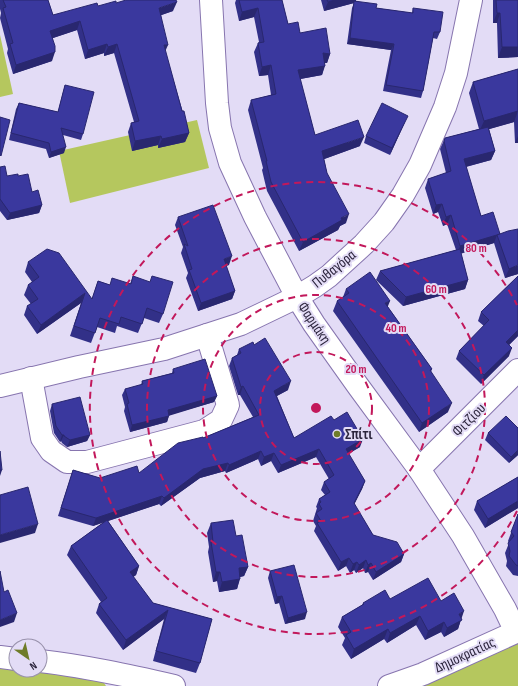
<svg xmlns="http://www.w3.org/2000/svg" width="518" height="686" font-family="'Sofia Sans Condensed',sans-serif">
<rect width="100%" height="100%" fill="#e3dcf6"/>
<g fill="#b5c75e">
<polygon points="0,35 13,94 0,97"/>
<polygon points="197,120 209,168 70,203 59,151"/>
<polygon points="518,642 518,686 421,686"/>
<polygon points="0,664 16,666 16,670 40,670 102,680 106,686 0,686"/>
</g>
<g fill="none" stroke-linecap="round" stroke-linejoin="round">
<defs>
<g id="minor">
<polyline points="211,0 217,103 220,128 230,163 255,217 297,297 314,324 358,386 419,469 463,536 505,609 516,632"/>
<polyline points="31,378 42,438 51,451 67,462 87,462 204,431 221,420 228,405 207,335"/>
<polyline points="0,386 79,367 164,349 241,324 297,297 315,286 329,276 364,244 384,222 403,195 420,165 445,107 456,73 471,0"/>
<polyline points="419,469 518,370"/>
<polyline points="0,657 16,659"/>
<path d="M 40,661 C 85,666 130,676 174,686"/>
<polyline points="389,686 423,674 518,631"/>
</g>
</defs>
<use href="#minor" stroke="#8775af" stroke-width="24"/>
<use href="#minor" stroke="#fff" stroke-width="22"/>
</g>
<g fill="#323088">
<polygon points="0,0 48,0 53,15 116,3 173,11 161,15 165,51 189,133 185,142 158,148 158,145 132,151 128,132 131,123 134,122 114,53 104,56 104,53 85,59 77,30 53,38 52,61 13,74 7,53 8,49 0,18 1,13 0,9"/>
<polygon points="236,0 282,0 288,24 330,54 327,63 325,63 322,75 300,79 315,135 360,146 324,159 327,173 346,223 340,226 338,230 299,251 267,191 262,170 263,168 248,110 251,100 271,95 268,75 259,76 254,52 258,43 259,42 254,17 239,21 235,3"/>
<polygon points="321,0 356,0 356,1 376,8 412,13 413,8 440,32 437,39 433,38 423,91 421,98 383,91 391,50 347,44 352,8 354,3 324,11"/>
<polygon points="493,0 518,0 518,57 498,58 497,23 493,23"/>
<polygon points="518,69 518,143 515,143 514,122 489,129 495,151 491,160 466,167 481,216 500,234 518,274 505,278 494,243 461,253 468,280 465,289 403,306 376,280 380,271 456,250 447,224 443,226 438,212 433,214 425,188 428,179 446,173 440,149 445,138 479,129 469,93 473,82"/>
<polygon points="65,85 83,134 81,140 63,135 64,153 49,158 46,149 9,140 16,109 19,103 58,112 63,92"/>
<polygon points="405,122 390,155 364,143 366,136"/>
<polygon points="0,167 7,176 18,176 32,192 42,205 39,213 7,220 0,211"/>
<polygon points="178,217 229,265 226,266 235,291 232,299 198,311 186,278 188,273 181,253 183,247 175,225"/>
<polygon points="28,262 92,299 98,281 110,285 130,284 133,276 163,314 159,323 144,318 138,333 117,326 115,333 97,327 91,343 70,336 81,303 37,334 24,315 27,306 31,304 24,295 28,285 32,282 25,272"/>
<polygon points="518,276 518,336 509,345 509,356 481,384 456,359 459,351 484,326 478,321 481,312"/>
<polygon points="346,289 388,307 432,369 431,372 448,412 419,432 333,311 337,301 343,297"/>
<polygon points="254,345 288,390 277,396 294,438 334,420 360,447 348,454 365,481 362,489 354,504 373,535 404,554 401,562 373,580 368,572 365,573 363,568 356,573 354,570 350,573 346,566 338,571 314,531 316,526 313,521 317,508 316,507 319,499 325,495 321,490 324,482 329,479 316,457 278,473 271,461 261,466 258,459 226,473 225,471 200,478 161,506 159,504 108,521 139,566 136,575 133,577 153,603 212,619 200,663 196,673 153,661 164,619 123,650 96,613 99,604 101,602 67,555 71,546 104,522 93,526 58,516 73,470 100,478 139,473 203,438 253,417 240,395 238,395 229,366 232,358 237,355 239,349"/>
<polygon points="173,369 217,396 214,402 169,415 167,422 130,432 124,411 125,407 122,395 125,389 141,385 142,381 172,373"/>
<polygon points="52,404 90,435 87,441 67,447 62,443 61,441 60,442 54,433 50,411"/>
<polygon points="488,433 518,455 509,463 485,440"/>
<polygon points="518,477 518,508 485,528 474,510 477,501"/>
<polygon points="518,514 518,576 513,575 506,566 507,561 505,553 509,543 508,541"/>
<polygon points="211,523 248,567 244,576 240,577 237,589 219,592 217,581 213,582 208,552 209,547 207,533"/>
<polygon points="270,571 305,619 285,624 279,603 275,604 268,578"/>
<polygon points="390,599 441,601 461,619 458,629 444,637 441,632 425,640 416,625 387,643 384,639 351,659 342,645 345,638 338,627 342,617 362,605 363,603"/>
</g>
<g fill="#29276f">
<polygon points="335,0 356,0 355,3 354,1 354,3 324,11 328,2"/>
<polygon points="177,2 173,11 156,17 159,8"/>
<polygon points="258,8 254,17 239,21 242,12"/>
<polygon points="497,13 500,13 497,23 493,23"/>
<polygon points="80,21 77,30 47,40 50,31"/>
<polygon points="350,38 394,44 391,50 347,44"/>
<polygon points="107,44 104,53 85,59 88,50"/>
<polygon points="117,44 114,53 104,56 108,47"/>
<polygon points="164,45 168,45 164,54"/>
<polygon points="502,47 518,47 518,57 498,58"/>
<polygon points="55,52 52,61 13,74 16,65"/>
<polygon points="323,53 330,54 327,63 320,62"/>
<polygon points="271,65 268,75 259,76 262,67"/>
<polygon points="325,66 322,75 295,80 298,70"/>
<polygon points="518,111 514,122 479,132 484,121"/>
<polygon points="408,116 405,122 390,155 392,148"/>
<polygon points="189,133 185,142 158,148 162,139"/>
<polygon points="161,136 158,145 132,151 135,141"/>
<polygon points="518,136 518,143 515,143"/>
<polygon points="364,137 360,146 319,161 322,151"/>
<polygon points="66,147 64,153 49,158 51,152"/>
<polygon points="495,151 491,160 461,168 464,159"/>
<polygon points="442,204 438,212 433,214 436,205"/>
<polygon points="42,205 39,213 7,220 10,213"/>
<polygon points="349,214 346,223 340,226 338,230 299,251 303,242"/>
<polygon points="451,215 447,224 443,226 446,217"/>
<polygon points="497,235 494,243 457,255 460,246"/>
<polygon points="232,256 229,265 221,267 224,259"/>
<polygon points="518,265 518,274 505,278 509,269"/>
<polygon points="468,280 465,289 403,306 406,297"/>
<polygon points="235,291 232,299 198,311 201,303"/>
<polygon points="85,293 81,303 37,334 41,325"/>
<polygon points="390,301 386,311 385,303"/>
<polygon points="518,330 518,336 503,351 506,342"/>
<polygon points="512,348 509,356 481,384 484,375"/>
<polygon points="291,381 288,390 271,399 274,391"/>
<polygon points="243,386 240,395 238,395 241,387"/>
<polygon points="217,396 214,402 165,417 168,410"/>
<polygon points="452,403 448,412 419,432 422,423"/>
<polygon points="169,416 167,422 130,432 132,425"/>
<polygon points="62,435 64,435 61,441 60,442"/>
<polygon points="90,435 87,441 67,447 70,440"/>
<polygon points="363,439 360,447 343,457 346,449"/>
<polygon points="319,449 316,457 278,473 281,465"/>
<polygon points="518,450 518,455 509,463 511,457"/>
<polygon points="261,451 258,459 226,473 229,465"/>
<polygon points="274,453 271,461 261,466 264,457"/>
<polygon points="228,463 225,471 200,478 161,506 164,498 203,469"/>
<polygon points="0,470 2,470 0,476"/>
<polygon points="365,481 362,489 351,511 354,503"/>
<polygon points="162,496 159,504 93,526 96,518"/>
<polygon points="518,501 518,508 485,528 488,519"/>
<polygon points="38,524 35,533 0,543 0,535"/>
<polygon points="404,554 401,562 373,580 376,572"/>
<polygon points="349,558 346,566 338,571 341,562"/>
<polygon points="366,560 363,568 356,573 359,565"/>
<polygon points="357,562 354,570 350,573 353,564"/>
<polygon points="371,563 368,572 365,573 368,565"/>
<polygon points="139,566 136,575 126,582 130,572"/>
<polygon points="248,567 244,576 235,578 239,568"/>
<polygon points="216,572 220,572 217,581 213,582"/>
<polygon points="240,579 237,589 219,592 222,582"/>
<polygon points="282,596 279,603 275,604 277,597"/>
<polygon points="168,610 164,619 123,650 126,640"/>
<polygon points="464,611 458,629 444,637 447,628 459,614"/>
<polygon points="307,612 305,619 285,624 288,618"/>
<polygon points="17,613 14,622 0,627 0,620"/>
<polygon points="420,616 416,625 387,643 390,633"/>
<polygon points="444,622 441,632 425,640 428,631"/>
<polygon points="388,629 384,639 351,659 354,649"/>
</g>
<g fill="#3a389e" stroke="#29276f">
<polygon points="3,0 48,0 53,15 97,3 98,6 116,1 116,3 126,0 176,0 177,2 159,8 168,45 164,45 182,111 184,111 189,133 162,139 161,136 135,141 131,123 139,121 117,44 108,47 107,44 88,50 80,21 50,31 55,46 55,52 16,65 10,44 13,43 3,8 6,7"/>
<polygon points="239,0 282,0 288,24 298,22 300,33 326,28 330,54 323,53 325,66 298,70 315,135 358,120 364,137 322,151 327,173 349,214 341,218 342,220 303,242 271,182 266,161 267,161 251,100 276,94 271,65 262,67 258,43 264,42 258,8 242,12"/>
<polygon points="327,0 335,0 328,2"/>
<polygon points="496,0 518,0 518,47 502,47 500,13 497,13"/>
<polygon points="354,1 377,4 376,8 413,13 413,8 443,12 440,32 434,32 423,91 386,85 394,44 350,38"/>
<polygon points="518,69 518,111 484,121 473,82"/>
<polygon points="65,85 94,92 83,134 61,128 66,147 51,152 49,143 11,133 19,103 58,112"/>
<polygon points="382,103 408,116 392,148 366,136"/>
<polygon points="0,117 10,120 1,156 0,155"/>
<polygon points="488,127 495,151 464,159 481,216 493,212 500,234 460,246 451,215 446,217 442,204 436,205 428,179 451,171 444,141 445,138"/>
<polygon points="5,166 7,176 18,174 18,176 28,174 32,192 38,190 42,205 10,213 0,199 0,167"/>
<polygon points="213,205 232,256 224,259 235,291 201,303 189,270 192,269 184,244 188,246 178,217"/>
<polygon points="518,229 518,265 509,269 497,235 508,231"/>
<polygon points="47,249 59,253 92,299 98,281 110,285 112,278 131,284 133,276 150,282 152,276 173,282 163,314 147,308 142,324 121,317 119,324 100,318 95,333 74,326 85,293 41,325 27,306 38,299 28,285 39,277 28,262"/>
<polygon points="460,249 468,280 406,297 380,271"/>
<polygon points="370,272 390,301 385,303 432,369 430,370 452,403 422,423 337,301 349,293 346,289"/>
<polygon points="518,276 518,330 506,342 512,348 484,375 459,351 489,320 481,312"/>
<polygon points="265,338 291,381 274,391 294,438 331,416 334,420 347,412 363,439 346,449 365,481 354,503 373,535 397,542 404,554 376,572 371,563 368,565 366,560 359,565 357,562 353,564 349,558 341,562 317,523 321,521 316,513 322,509 319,504 321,502 319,499 330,492 324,482 334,475 319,449 281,465 274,453 264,457 261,451 229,465 228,463 203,469 164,498 162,496 96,518 61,508 73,470 100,478 137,466 139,473 178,443 203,437 203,438 259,415 243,386 241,387 232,358 241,353 239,349 253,342 254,345"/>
<polygon points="205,359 217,396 168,410 169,416 132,425 127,404 129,403 125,389 143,384 142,381 174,373 173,369"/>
<polygon points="80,397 90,435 70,440 64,436 64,435 62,435 56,426 52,404"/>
<polygon points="506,416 518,428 518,450 511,457 488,433"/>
<polygon points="0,451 2,470 0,470"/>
<polygon points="518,477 518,501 488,519 477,501"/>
<polygon points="28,487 38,524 0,535 0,495"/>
<polygon points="518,514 518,566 516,565 509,556 510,551 508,543 514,536 511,532"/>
<polygon points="107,520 139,566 130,572 153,603 212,619 200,663 156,651 168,610 126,640 99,604 107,598 71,546"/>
<polygon points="233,520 236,536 242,535 248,567 239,568 240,579 222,582 220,572 216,572 211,542 213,542 211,523"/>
<polygon points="294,565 307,612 288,618 282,596 277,597 270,571"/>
<polygon points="0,571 4,592 8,590 17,613 0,620"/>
<polygon points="428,578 441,601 454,593 464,611 459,614 462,620 447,628 444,622 428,631 420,616 390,633 388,629 354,649 346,635 351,632 342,617 364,604 363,603 385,590 390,599"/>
</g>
<g fill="none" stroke="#c2185b" stroke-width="2" stroke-dasharray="7 5">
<circle cx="316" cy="408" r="56"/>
<circle cx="316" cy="408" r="113"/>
<circle cx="316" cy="408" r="169"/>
<path d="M517 511A226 226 0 1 1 517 305"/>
</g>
<circle fill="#6f7c29" stroke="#e3dcf6" stroke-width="1.5" cx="337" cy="434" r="4"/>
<g text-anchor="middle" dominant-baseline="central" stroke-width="4" stroke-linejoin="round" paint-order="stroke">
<g font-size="15" fill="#2b243c" stroke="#e3dcf6">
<text transform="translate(334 269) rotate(-39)">Πυθαγόρα</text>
<text transform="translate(314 323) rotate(56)">Φαρμάκη</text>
<text transform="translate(469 420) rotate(-45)">Φιτζίου</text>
<text transform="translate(465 655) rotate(-25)">Δημοκρατίας</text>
</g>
<g font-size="15" font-weight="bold" fill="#2b243c" stroke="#e3dcf6" text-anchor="start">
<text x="345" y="434">Σπίτι</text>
</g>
</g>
<circle cx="316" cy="408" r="6" fill="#c2185b" stroke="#e3dcf6" stroke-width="2"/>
<g font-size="12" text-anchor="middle" font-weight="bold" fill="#c2185b" stroke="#e3dcf6" stroke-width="4" stroke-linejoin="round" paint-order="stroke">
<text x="476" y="252">80 m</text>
<text x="436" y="293">60 m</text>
<text x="396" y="332">40 m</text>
<text x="356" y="373">20 m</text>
</g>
<g transform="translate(28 658) rotate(146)"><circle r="19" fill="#e3dcf6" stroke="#9992ac"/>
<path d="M0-3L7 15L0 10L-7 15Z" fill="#6f7c29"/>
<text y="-6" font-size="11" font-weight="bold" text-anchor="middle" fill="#2b243c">N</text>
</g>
</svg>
